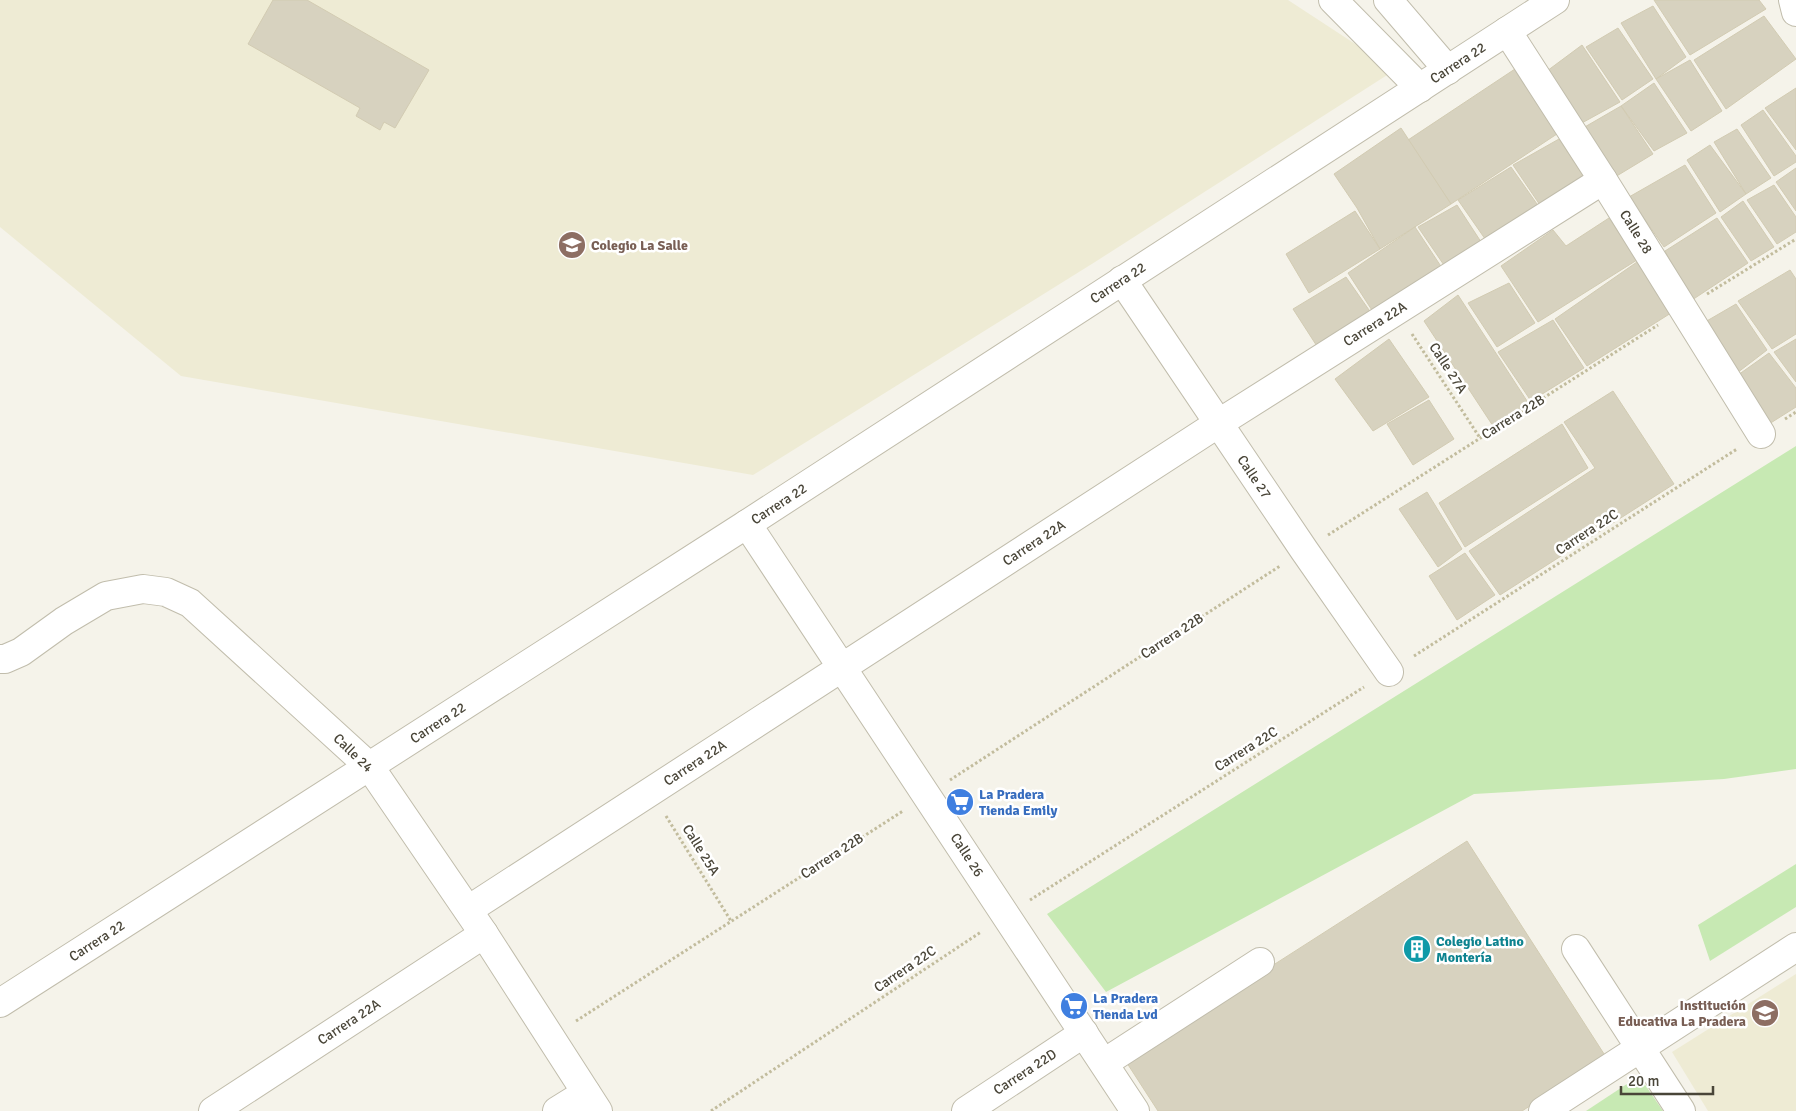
<svg xmlns="http://www.w3.org/2000/svg" width="1796" height="1111" font-family="Signika,sans-serif">
<rect width="100%" height="100%" fill="#f5f3ea"/>
<g fill="#eeebd4">
<polygon points="0,0 1288,0 1395,70 1095,262 753,475 181,376 0,227"/>
<polygon points="1796,974 1796,1111 1708,1111 1672,1052"/>
</g>
<g fill="#c7e9b3">
<polygon points="1796,446 1796,769 1724,779 1474,794 1106,992 1047,914"/>
<polygon points="1796,864 1796,907 1710,961 1698,925"/>
<polygon points="1639,1076 1663,1111 1586,1111"/>
</g>
<g fill="#d7d2bf" stroke="#d2cbb2">
<polygon points="273,0 307,0 429,70 395,128 384,122 380,130 356,116 360,108 248,44"/>
<polygon points="1654,0 1759,0 1766,9 1690,55"/>
<polygon points="1653,6 1686,57 1656,79 1621,23"/>
<polygon points="1764,16 1796,59 1726,109 1694,60"/>
<polygon points="1618,28 1653,79 1622,100 1586,47"/>
<polygon points="1582,45 1620,102 1580,124 1547,71"/>
<polygon points="1690,60 1722,111 1691,131 1656,79"/>
<polygon points="1518,67 1563,130 1451,204 1408,140"/>
<polygon points="1654,83 1687,133 1654,151 1621,106"/>
<polygon points="1796,88 1796,150 1765,108"/>
<polygon points="1621,106 1653,154 1615,177 1583,128"/>
<polygon points="1763,110 1796,156 1796,162 1774,176 1741,125"/>
<polygon points="1401,128 1451,204 1380,249 1357,208 1334,174"/>
<polygon points="1737,129 1771,178 1746,194 1714,142"/>
<polygon points="1559,139 1588,183 1544,211 1513,165"/>
<polygon points="1710,145 1746,194 1720,212 1687,160"/>
<polygon points="1685,165 1716,213 1664,247 1629,197"/>
<polygon points="1511,167 1544,214 1490,246 1458,200"/>
<polygon points="1796,168 1796,211 1776,182"/>
<polygon points="1774,185 1796,217 1796,232 1777,244 1747,200"/>
<polygon points="1743,201 1774,247 1751,261 1721,217"/>
<polygon points="1457,205 1485,248 1448,271 1418,227"/>
<polygon points="1355,211 1380,249 1309,293 1286,254"/>
<polygon points="1609,218 1637,260 1538,322 1501,266 1553,230 1566,246"/>
<polygon points="1717,218 1748,263 1692,300 1665,251"/>
<polygon points="1415,227 1446,274 1377,318 1348,273"/>
<polygon points="1637,262 1671,313 1587,366 1555,319"/>
<polygon points="1790,270 1796,279 1796,334 1772,349 1738,301"/>
<polygon points="1346,277 1376,320 1322,354 1293,309"/>
<polygon points="1509,283 1535,323 1497,347 1468,303"/>
<polygon points="1458,295 1529,404 1493,426 1424,321"/>
<polygon points="1736,304 1767,350 1737,373 1705,322"/>
<polygon points="1553,320 1584,368 1531,401 1498,352"/>
<polygon points="1389,339 1429,397 1373,431 1335,379"/>
<polygon points="1796,339 1796,382 1774,352"/>
<polygon points="1769,353 1796,388 1796,407 1769,424 1738,375"/>
<polygon points="1613,391 1674,484 1500,595 1469,551 1595,468 1564,422"/>
<polygon points="1429,400 1454,439 1413,465 1387,424"/>
<polygon points="1562,424 1588,468 1465,547 1439,503"/>
<polygon points="1427,492 1462,549 1438,567 1399,509"/>
<polygon points="1465,553 1495,595 1457,620 1429,576"/>
<polygon points="1467,841 1606,1057 1522,1111 1158,1111 1125,1060"/>
</g>
<g fill="none" stroke-linecap="round" stroke-linejoin="round">
<defs>
<g id="minor">
<polyline points="1333,0 1420,88"/>
<polyline points="1388,0 1448,70"/>
<polyline points="1793,0 1796,12"/>
<polyline points="1507,31 1603,180 1761,434"/>
<polyline points="1122,280 1304,550 1389,672"/>
<polyline points="747,524 1135,1111"/>
<polyline points="0,659 5,659 21,652 64,621 106,596 143,589 166,592 190,603 370,767 484,934 598,1111"/>
<polyline points="468,910 1219,423 1603,180"/>
<polyline points="1576,949 1681,1111"/>
<polyline points="0,1003 747,524 1555,0"/>
<polyline points="1104,1063 1260,962"/>
<polyline points="213,1111 484,934"/>
<polyline points="557,1111 586,1093"/>
<polyline points="966,1111 1084,1033"/>
<polyline points="1543,1111 1796,947"/>
</g>
</defs>
<use href="#minor" stroke="#c1bdac" stroke-width="30"/>
<g stroke="#c2bc9d" stroke-width="3" stroke-dasharray="2.5 2.5" stroke-linecap="butt">
<polyline points="1707,294 1796,239"/>
<polyline points="1412,334 1480,438"/>
<polyline points="1785,419 1796,412"/>
<polyline points="1328,535 1658,325"/>
<polyline points="1414,656 1737,449"/>
<polyline points="950,780 1280,566"/>
<polyline points="666,816 731,921"/>
<polyline points="1030,900 1364,687"/>
<polyline points="576,1021 903,811"/>
<polyline points="711,1111 981,932"/>
</g>
<use href="#minor" stroke="#fff" stroke-width="28"/>
</g>
<defs>
<symbol id="school-disc" viewBox="-11 -11 22 22"><circle r="9.5" fill="#8d6e63" stroke="#fff"/><path d="M0-5L7-2L0 1L-7-2ZM-4 1L0 2.5L4 1V4Q0 6-4 4Z" fill="#fff"/></symbol>
<symbol id="supermarket-disc" viewBox="-11 -11 22 22"><circle r="9.5" fill="#3f7fe0" stroke="#fff"/><path d="M-6-5.5h2.5l.6 2H6L4.5 2H-2.5L-4.4-4H-6ZM-1.5 3.2a1.3 1.3 0 1 0 .1 0ZM3 3.2a1.3 1.3 0 1 0 .1 0Z" fill="#fff"/></symbol>
<symbol id="building-disc" viewBox="-11 -11 22 22"><circle r="9.5" fill="#0f9aa8" stroke="#fff"/><path d="M-4-6H4V6H1V3H-1V6H-4ZM-2.5-4.3h1.7v1.8h-1.7ZM.8-4.3h1.7v1.8H.8ZM-2.5-1h1.7V.8h-1.7ZM.8-1h1.7V.8H.8Z" fill="#fff"/></symbol>
</defs>
<g fill-rule="evenodd">
<use href="#school-disc" x="556" y="229" width="32" height="32"/>
<use href="#supermarket-disc" x="944" y="786" width="32" height="32"/>
<use href="#building-disc" x="1401" y="933" width="32" height="32"/>
<use href="#supermarket-disc" x="1058" y="990" width="32" height="32"/>
<use href="#school-disc" x="1749" y="997" width="32" height="32"/>
</g>
<g text-anchor="middle" dominant-baseline="central" stroke-width="5" stroke-linejoin="round" paint-order="stroke">
<g font-size="14" fill="#494538" stroke="#fff">
<text transform="translate(1458 63) rotate(-33)">Carrera 22</text>
<text transform="translate(1636 232) rotate(58)">Calle 28</text>
<text transform="translate(1118 283) rotate(-33)">Carrera 22</text>
<text transform="translate(1375 324) rotate(-32)">Carrera 22A</text>
<text transform="translate(1448 368) rotate(57)">Calle 27A</text>
<text transform="translate(1513 417) rotate(-32)">Carrera 22B</text>
<text transform="translate(1254 477) rotate(56)">Calle 27</text>
<text transform="translate(779 504) rotate(-33)">Carrera 22</text>
<text transform="translate(1587 532) rotate(-33)">Carrera 22C</text>
<text transform="translate(1034 543) rotate(-33)">Carrera 22A</text>
<text transform="translate(1172 636) rotate(-33)">Carrera 22B</text>
<text transform="translate(438 723) rotate(-33)">Carrera 22</text>
<text transform="translate(1246 749) rotate(-32)">Carrera 22C</text>
<text transform="translate(353 753) rotate(44)">Calle 24</text>
<text transform="translate(695 763) rotate(-33)">Carrera 22A</text>
<text transform="translate(701 850) rotate(58)">Calle 25A</text>
<text transform="translate(967 855) rotate(57)">Calle 26</text>
<text transform="translate(832 856) rotate(-33)">Carrera 22B</text>
<text transform="translate(97 941) rotate(-33)">Carrera 22</text>
<text transform="translate(905 969) rotate(-34)">Carrera 22C</text>
<text transform="translate(349 1022) rotate(-33)">Carrera 22A</text>
<text transform="translate(1025 1072) rotate(-33)">Carrera 22D</text>
</g>
<g font-size="14" font-weight="bold" fill="#785e54" stroke="#fff" text-anchor="start">
<text x="591" y="245">Colegio La Salle</text>
<text x="1746" y="1005" text-anchor="end">Institución<tspan x="1746" dy="16">Educativa La Pradera</tspan></text>
</g>
<g font-size="14" font-weight="bold" fill="#366cbe" stroke="#fff" text-anchor="start">
<text x="979" y="794">La Pradera<tspan x="979" dy="16">Tienda Emily</tspan></text>
<text x="1093" y="998">La Pradera<tspan x="1093" dy="16">Tienda Lvd</tspan></text>
</g>
<g font-size="14" font-weight="bold" fill="#0d838f" stroke="#fff" text-anchor="start">
<text x="1436" y="941">Colegio Latino<tspan x="1436" dy="16">Montería</tspan></text>
</g>
</g>
<path d="M1621 1086v8h92v-8" fill="none" stroke="#494538" stroke-width="2.5"/>
<text x="1628" y="1086" font-size="15" fill="#494538" stroke="#ffffff" stroke-width="4" paint-order="stroke">20 m</text>
</svg>
